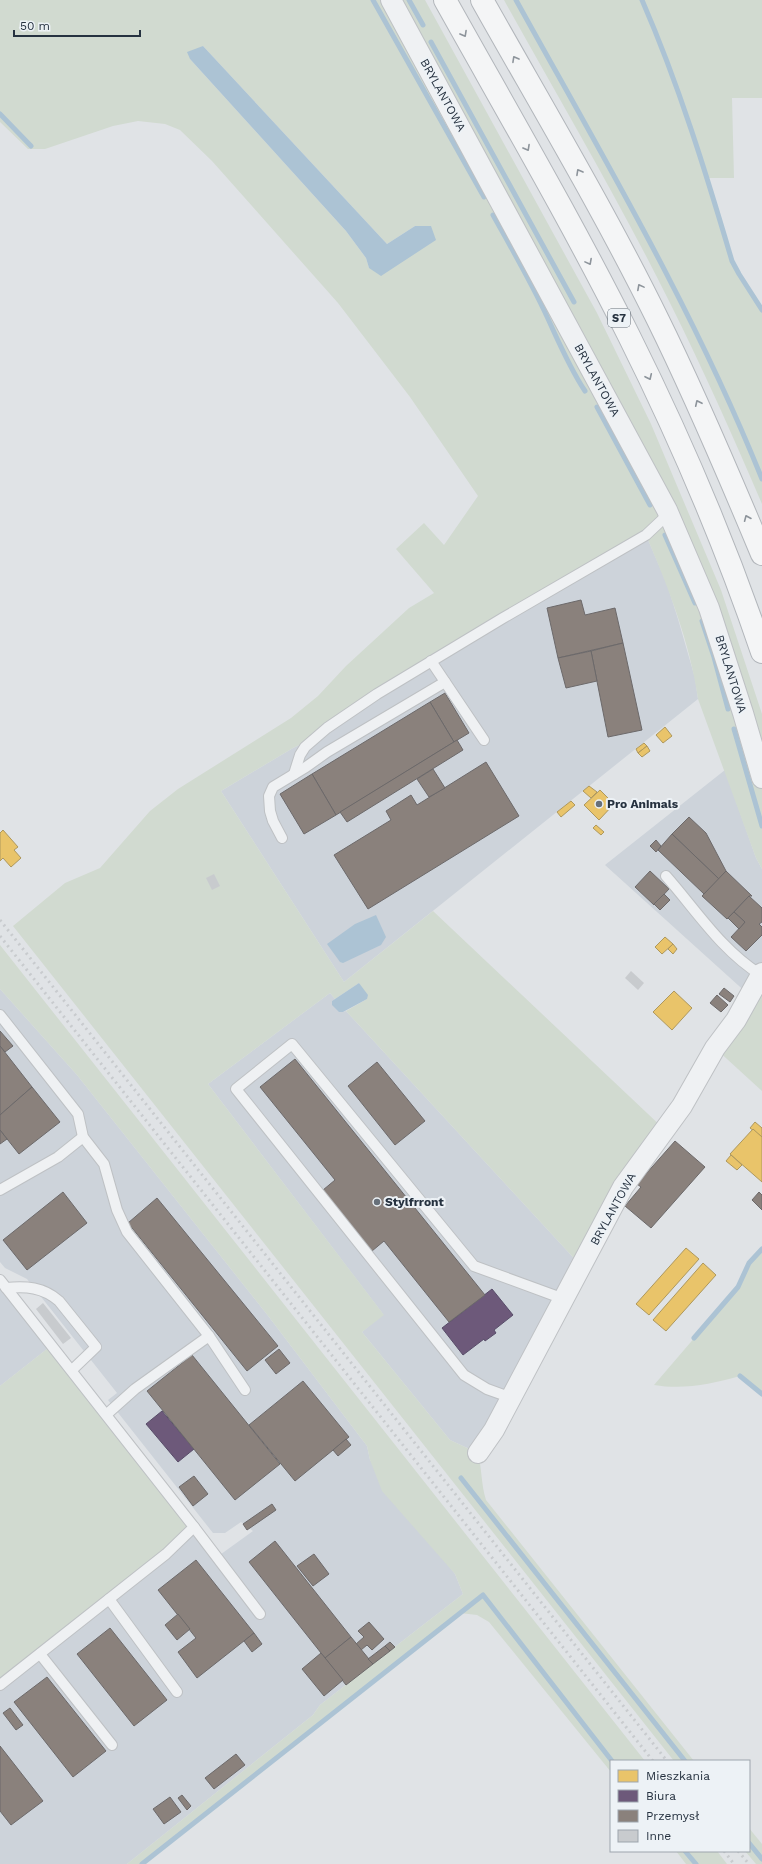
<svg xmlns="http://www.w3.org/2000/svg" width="762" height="1864" font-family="'Work Sans',sans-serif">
<rect width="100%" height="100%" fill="#e0e3e6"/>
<g fill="#cdd3da">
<polygon points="646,535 667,584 678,619 695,678 698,699 344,982 221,791 293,748 314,738"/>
<polygon points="725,770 756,858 762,869 762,973 749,995 605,865"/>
<polygon points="0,989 77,1075 269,1317 367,1446 370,1460 455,1574 463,1594 320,1705 313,1715 127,1864 0,1864 0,1685 194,1527 217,1557 253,1531 241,1522 225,1533 213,1533 108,1400 117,1393 27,1279 5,1268 0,1262"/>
<polygon points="330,993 335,999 332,1001 343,1012 346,1011 582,1267 478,1453 450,1440 362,1332 383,1314 208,1084"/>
<polygon points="0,1280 52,1345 0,1386"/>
</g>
<g fill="#d1dad0" fill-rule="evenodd">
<path d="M 0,0 L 425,0 L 597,313 L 651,424 L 721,590 L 762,714 L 762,869 L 756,858 L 698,699 C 690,642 668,587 646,535 L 314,738 L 293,748 L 221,791 L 344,982 L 433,911 L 665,1130 L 582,1267 L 346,1011 L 367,999 L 359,983 L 335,999 L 330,993 L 208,1084 L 384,1315 L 362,1332 L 450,1440 L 478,1453 C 482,1469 481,1484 486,1500 L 694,1761 L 674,1761 L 13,926 L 65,883 L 100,868 L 150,811 L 178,789 L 291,718 L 318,696 L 346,666 L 409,608 L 434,593 L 396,549 L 424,523 L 444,545 L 478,496 L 410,397 L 338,303 L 212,161 L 180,130 L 165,124 L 138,121 L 113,126 L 45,149 L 28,149 L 0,122 ZM 203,46 L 387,244 L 415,226 L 431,226 L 369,268 L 366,258 L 346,231 L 190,59 Z"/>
<path d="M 504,0 L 762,0 L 762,98 L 732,98 L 734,178 L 708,178 L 735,269 L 762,310 L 762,504 C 733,436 703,369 670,303 C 619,200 560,101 504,0 Z"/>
<polygon points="0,945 645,1761 611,1761 611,1772 489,1622 477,1615 460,1613 142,1864 127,1864 313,1715 320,1705 463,1594 455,1574 382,1491 370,1460 367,1446 269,1317 77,1075 0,989"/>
<polygon points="762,973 762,1091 715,1048"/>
<path d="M 762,1249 L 762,1394 L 740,1376 C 711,1384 684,1390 654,1385 L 738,1287 L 749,1263 Z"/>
<polygon points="52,1345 194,1527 0,1685 0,1386"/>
<polygon points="749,1828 762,1844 762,1864 756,1864 745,1851 749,1851"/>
<polygon points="676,1851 717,1851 727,1864 686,1864"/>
</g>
<g fill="#acc3d4">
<polygon points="203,46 387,244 415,226 431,226 436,240 381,276 369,268 366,258 346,231 190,59 187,52"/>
<polygon points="376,915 386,937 381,945 343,963 340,962 327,944 355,924"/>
<polygon points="359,983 368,995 367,999 343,1012 339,1012 332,1005 332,1001"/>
</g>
<g fill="#e9c46a" stroke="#ae985d">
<polygon points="665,727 672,736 663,743 656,735"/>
<polygon points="644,743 647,746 638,753 636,749"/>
<polygon points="647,746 650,751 642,757 638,753"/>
<polygon points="589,786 597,792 591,798 583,791"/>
<polygon points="600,790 614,804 599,820 584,805"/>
<polygon points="571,801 575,805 561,817 557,812"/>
<polygon points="596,825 604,832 601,835 593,828"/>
<polygon points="3,830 18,847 14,850 21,858 11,867 3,858 0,861 0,833"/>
<polygon points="665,937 673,944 662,954 655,947"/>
<polygon points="673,944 677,949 673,954 668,949"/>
<polygon points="674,991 692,1008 672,1030 653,1012"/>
<polygon points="755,1122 762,1128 762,1137 750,1128"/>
<polygon points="753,1129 762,1137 762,1182 730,1154"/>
<polygon points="731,1155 742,1165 737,1170 726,1161"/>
<polygon points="686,1248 699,1259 649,1315 636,1304"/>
<polygon points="703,1263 716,1275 666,1331 653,1320"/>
</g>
<g fill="#6d597a" stroke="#584d69">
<polygon points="492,1289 513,1315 494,1330 496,1333 485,1341 484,1339 463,1355 442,1328"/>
<polygon points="162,1411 194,1449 178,1462 146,1424"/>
</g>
<g fill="#8a817c" stroke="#6c696a">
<polygon points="581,600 585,615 615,608 623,643 558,658 547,608"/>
<polygon points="623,643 642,730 608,737 591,651"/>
<polygon points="591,651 597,681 566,688 558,658"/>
<polygon points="445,693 469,733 454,742 430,702"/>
<polygon points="430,702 454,742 336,815 312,774"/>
<polygon points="457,740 463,750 347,822 340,812"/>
<polygon points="486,762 519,816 368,909 334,855 391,820 386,811 411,795 417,805"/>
<polygon points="433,769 445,788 429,797 417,779"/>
<polygon points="312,774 336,815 304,834 280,794"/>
<polygon points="689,817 706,833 726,871 719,879 672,834"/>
<polygon points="672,834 719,879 704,894 658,850"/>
<polygon points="656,840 661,846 656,852 650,846"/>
<polygon points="650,871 669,889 654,905 635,887"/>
<polygon points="726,871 752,896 749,896 727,919 702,896"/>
<polygon points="664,894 670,900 660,910 654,904"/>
<polygon points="749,896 762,908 762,922 759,924 762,927 762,935 746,951 731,937 745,922 734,912"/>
<polygon points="734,912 745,922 739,929 728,918"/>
<polygon points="724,988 734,996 730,1002 719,994"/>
<polygon points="717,995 728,1005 721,1012 710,1003"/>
<polygon points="0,1031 13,1046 5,1052 0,1046"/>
<polygon points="0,1046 32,1087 0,1115"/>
<polygon points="295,1059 485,1295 449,1322 384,1241 372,1251 323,1190 335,1180 260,1087"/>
<polygon points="377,1062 425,1121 395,1145 348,1086"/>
<polygon points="32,1087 60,1122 19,1154 0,1130 0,1115"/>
<polygon points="0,1130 7,1139 0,1144"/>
<polygon points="675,1141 705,1167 651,1228 625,1206 641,1187 637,1184"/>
<polygon points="63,1192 87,1223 27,1270 3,1240"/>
<polygon points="759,1192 762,1195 762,1210 752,1200"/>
<polygon points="157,1198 278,1346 247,1371 128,1223"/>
<polygon points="279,1349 290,1363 276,1374 265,1360"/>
<polygon points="192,1355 280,1464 235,1500 147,1391"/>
<polygon points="303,1381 349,1437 295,1481 249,1425"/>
<polygon points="346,1439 351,1445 338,1456 333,1450"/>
<polygon points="194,1476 208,1494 193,1506 179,1487"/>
<polygon points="272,1504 276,1510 247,1530 243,1524"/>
<polygon points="275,1541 351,1637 325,1658 249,1562"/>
<polygon points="314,1554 329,1574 313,1586 297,1566"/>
<polygon points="196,1560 254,1633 197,1678 178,1652 196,1638 158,1590"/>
<polygon points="178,1614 190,1629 177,1640 165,1625"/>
<polygon points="369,1622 384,1639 372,1650 367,1645 361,1650 356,1644 364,1637 358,1631"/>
<polygon points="110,1628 167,1700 134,1726 77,1654"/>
<polygon points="254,1633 262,1644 252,1652 244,1641"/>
<polygon points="351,1637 373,1664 346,1685 325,1658"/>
<polygon points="390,1642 395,1647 390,1651 385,1646"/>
<polygon points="385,1646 390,1651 373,1664 368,1659"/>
<polygon points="321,1653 343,1680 324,1696 302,1669"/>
<polygon points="47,1677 106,1751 73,1777 14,1702"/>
<polygon points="10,1708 23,1725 16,1730 3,1713"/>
<polygon points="0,1746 43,1801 11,1825 0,1811"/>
<polygon points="236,1754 245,1765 214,1789 205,1778"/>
<polygon points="182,1795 191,1806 187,1810 178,1798"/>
<polygon points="170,1797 181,1812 164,1824 153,1809"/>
</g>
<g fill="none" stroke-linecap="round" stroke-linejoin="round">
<g stroke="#acc3d4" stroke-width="5">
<polyline points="373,0 484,197"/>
<polyline points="409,0 423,25"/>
<path d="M 516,0 C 603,157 695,312 762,479"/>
<path d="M 642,0 C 679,85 706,173 732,261 L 739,274 L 762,310"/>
<polyline points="431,42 574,302"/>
<polyline points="0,114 31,146"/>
<path d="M 493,215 C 508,242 523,268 537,296 C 553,327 565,361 585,391"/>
<polyline points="597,407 650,505"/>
<polyline points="665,535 695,603"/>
<polyline points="702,621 714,657 728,709"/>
<polyline points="734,729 762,826"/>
<polyline points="694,1338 738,1287 749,1263 762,1249"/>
<polyline points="740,1376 762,1394"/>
<polyline points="461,1478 685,1761"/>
<polyline points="749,1843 762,1859"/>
<polyline points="685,1851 696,1864"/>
<polyline points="142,1864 483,1595 612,1761"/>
</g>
</g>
<g fill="#c8cbce">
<polygon points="214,874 220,886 212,890 206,878"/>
<polygon points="631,971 644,983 638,990 625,978"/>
<polygon points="43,1303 71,1338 63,1344 36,1309"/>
</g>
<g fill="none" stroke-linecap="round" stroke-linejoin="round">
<defs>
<g id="service">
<polyline points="431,661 484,740"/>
<polyline points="294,774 300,755 305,747 327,728 377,694 503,618 646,535 663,519 667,510"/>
<polyline points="282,838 273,821 270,811 269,796 273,787 306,767 327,752 445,682"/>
<path d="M 666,876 C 696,910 721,950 761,975"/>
<polyline points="0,1015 78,1114 83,1137 104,1164 117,1210 127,1232 209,1336"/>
<polyline points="0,1190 58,1157 83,1137"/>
<polyline points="0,1280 194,1527 166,1554 0,1685"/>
<path d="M 6,1288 C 26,1286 43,1287 59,1301 L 96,1347 L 72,1370"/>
<polyline points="512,1398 487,1389 464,1375 236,1089 292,1044 474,1266 564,1299"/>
<polyline points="107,1414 135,1389 209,1336 245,1390"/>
<polyline points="194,1527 260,1614"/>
<polyline points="109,1599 177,1692"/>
<polyline points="40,1654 112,1745"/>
</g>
<g id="minor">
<polyline points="391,0 667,510 709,608 743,713 762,778"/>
<polyline points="478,1453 494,1430 623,1187 682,1106 715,1048 736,1020 762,973"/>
</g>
<g id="motorway">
<path d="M 445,0 C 507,111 572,222 629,336 C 680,438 725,543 762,652"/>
<path d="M 482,0 C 541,105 605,212 658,320 C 696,397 729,475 762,554"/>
</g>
</defs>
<use href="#service" stroke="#bec1c4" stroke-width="12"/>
<use href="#minor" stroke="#bec1c4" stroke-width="22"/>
<use href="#motorway" stroke="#b2b6bb" stroke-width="24"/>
<use href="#service" stroke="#eff1f3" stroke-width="10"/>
<use href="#minor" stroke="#eff1f3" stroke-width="20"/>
<use href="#motorway" stroke="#f4f5f6" stroke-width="22"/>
<g stroke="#c8cbce" stroke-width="3" stroke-dasharray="2 4" stroke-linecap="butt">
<polyline points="0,920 667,1761"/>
<polyline points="0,936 653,1761"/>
<polyline points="724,1851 734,1864"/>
<polyline points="738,1851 749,1864"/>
</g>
</g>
<defs><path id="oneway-chevron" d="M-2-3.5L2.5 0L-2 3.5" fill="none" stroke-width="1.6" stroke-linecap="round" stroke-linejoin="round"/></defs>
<g stroke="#8d949b">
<use href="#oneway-chevron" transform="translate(464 34) rotate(61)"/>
<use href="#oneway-chevron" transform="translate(515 59) rotate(-119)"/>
<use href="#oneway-chevron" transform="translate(527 148) rotate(61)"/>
<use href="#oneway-chevron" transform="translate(579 172) rotate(-119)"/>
<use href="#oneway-chevron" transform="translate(589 262) rotate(62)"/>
<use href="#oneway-chevron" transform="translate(640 287) rotate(-118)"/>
<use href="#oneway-chevron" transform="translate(649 377) rotate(65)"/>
<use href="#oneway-chevron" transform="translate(698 403) rotate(-115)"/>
<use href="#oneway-chevron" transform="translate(747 518) rotate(-113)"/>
</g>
<g fill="#67707a" stroke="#edf2f6" stroke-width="1.5">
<circle cx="599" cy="804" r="4"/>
<circle cx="377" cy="1202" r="4"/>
</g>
<g text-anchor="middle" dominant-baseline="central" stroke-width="4" stroke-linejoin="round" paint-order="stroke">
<rect fill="#edf2f6" stroke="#626c77" stroke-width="1" x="608" y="309" width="22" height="18" rx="3"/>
<g font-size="11" font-weight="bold" fill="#263240">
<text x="619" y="318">S7</text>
</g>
<g font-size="12" fill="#263240" stroke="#edf2f6">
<text transform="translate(443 95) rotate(61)">BRYLANTOWA</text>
<text transform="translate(597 380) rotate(61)">BRYLANTOWA</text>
<text transform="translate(731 674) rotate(73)">BRYLANTOWA</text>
<text transform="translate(613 1209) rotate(-61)">BRYLANTOWA</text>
</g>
<g font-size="12" font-weight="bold" fill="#263240" stroke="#edf2f6" text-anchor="start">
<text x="607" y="804">Pro Animals</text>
<text x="385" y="1202">Stylfrront</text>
</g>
</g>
<rect x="610" y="1760" width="140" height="92" fill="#edf2f6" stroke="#9da5ad"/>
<rect x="618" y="1770" width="20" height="12" fill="#e9c46a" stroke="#9da5ad"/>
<text x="646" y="1780" font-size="12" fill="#263240">Mieszkania</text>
<rect x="618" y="1790" width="20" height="12" fill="#6d597a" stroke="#9da5ad"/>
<text x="646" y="1800" font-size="12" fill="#263240">Biura</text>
<rect x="618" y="1810" width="20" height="12" fill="#8a817c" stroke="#9da5ad"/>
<text x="646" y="1820" font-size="12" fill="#263240">Przemysł</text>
<rect x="618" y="1830" width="20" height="12" fill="#c8cbce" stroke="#9da5ad"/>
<text x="646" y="1840" font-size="12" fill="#263240">Inne</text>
<path d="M14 30v6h126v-6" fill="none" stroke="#263240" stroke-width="2"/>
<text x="20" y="30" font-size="12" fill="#263240" stroke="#edf2f6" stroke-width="3" paint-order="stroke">50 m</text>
</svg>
